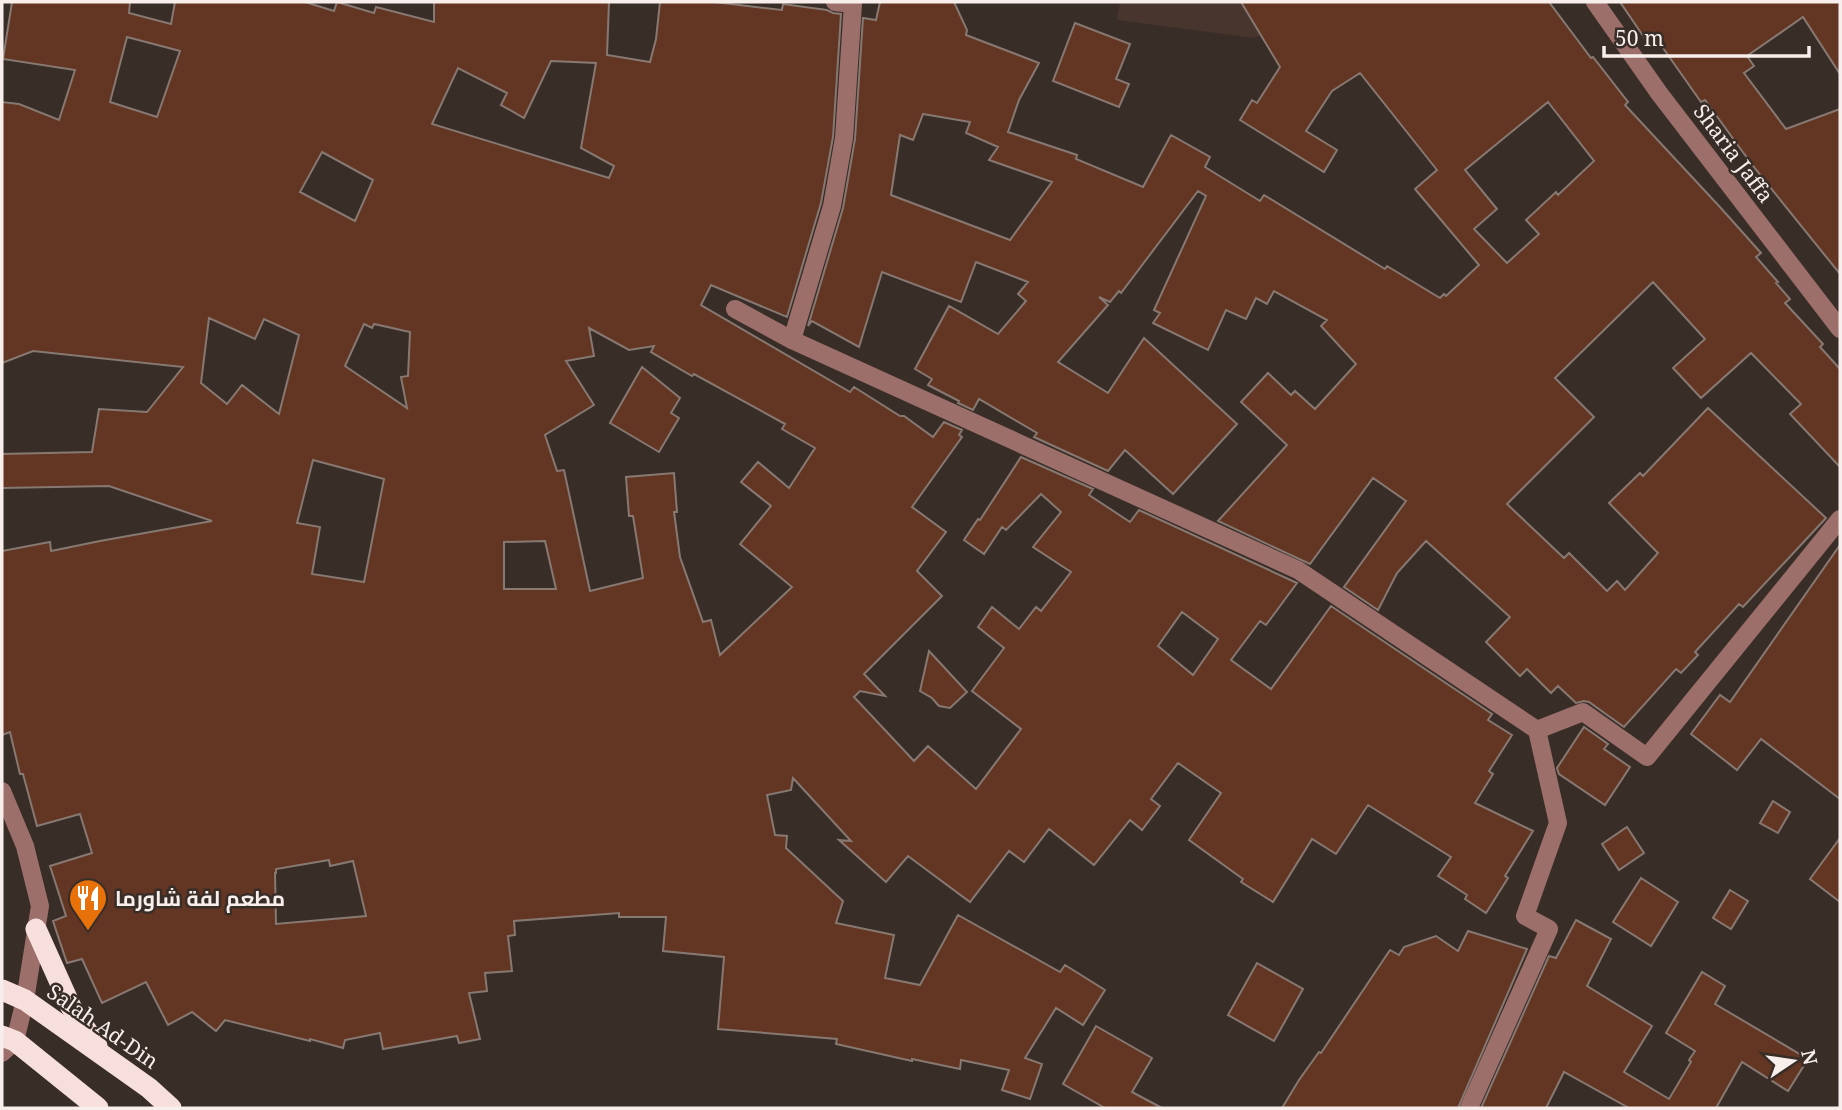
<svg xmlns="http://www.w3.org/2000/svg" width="1842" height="1110" font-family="'Noto Serif',Cairo,serif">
<rect width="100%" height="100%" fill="#392d28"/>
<polygon fill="#48352d" points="1120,2 1336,2 1254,38 1117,20"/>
<g fill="#623622" stroke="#877872" stroke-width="2" fill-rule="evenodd">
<path d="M 12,2 L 130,2 L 129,13 L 171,24 L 175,2 L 305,2 L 334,11 L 337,2 L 374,13 L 376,7 L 434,22 L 434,2 L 609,2 L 607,55 L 650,62 L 656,39 L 660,2 L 714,2 L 782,10 L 783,4 L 827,10 L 833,13 L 841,14 L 833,137 L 821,203 L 787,317 L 711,285 L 701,305 L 850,392 L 854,387 L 900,416 L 904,416 L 933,437 L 944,422 L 962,430 L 959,435 L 962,437 L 912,507 L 946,532 L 917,571 L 942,596 L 864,674 L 885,696 L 860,691 L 854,697 L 914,761 L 928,746 L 976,789 L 1021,729 L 972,691 L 1004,648 L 978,627 L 992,607 L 1019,629 L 1036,607 L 1041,611 L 1071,572 L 1033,547 L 1061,512 L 1041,494 L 1006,530 L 1002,527 L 984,554 L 964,540 L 978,519 L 980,520 L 1021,457 L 1093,489 L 1089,495 L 1130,522 L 1139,510 L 1297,583 L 1266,625 L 1260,621 L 1231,660 L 1271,689 L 1331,606 L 1492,714 L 1488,720 L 1512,735 L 1489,771 L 1493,774 L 1475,803 L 1533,831 L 1505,876 L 1508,878 L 1486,913 L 1465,899 L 1467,895 L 1438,876 L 1451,857 L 1368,805 L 1336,854 L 1312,839 L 1273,902 L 1241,882 L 1243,879 L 1189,840 L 1221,793 L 1178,763 L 1151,799 L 1160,806 L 1142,830 L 1130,820 L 1094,865 L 1049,829 L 1024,862 L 1009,851 L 970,902 L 908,856 L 886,882 L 839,840 L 851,841 L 793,778 L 791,790 L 767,795 L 775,835 L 787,836 L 786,848 L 843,901 L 836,923 L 894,935 L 885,978 L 920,985 L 958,915 L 1060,972 L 1065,965 L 1105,990 L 1083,1025 L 1056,1008 L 1025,1058 L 1042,1064 L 1030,1099 L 1002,1090 L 1009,1070 L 961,1060 L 960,1069 L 912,1059 L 912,1061 L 836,1044 L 837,1039 L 718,1029 L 724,957 L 663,951 L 666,917 L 619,917 L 619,913 L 514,921 L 515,935 L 508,936 L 512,971 L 485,973 L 487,991 L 469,993 L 480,1039 L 459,1043 L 457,1036 L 383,1049 L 380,1033 L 345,1040 L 343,1048 L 310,1039 L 310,1041 L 225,1020 L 216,1031 L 192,1012 L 168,1025 L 146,982 L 102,1003 L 82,959 L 67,963 L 53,921 L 66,916 L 50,866 L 92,853 L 80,814 L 37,826 L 23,774 L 20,774 L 10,732 L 2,735 L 2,551 L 50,542 L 51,551 L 100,541 L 212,521 L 109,486 L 2,488 L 2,454 L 92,452 L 99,409 L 147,412 L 183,367 L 33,351 L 2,363 L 2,102 L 19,104 L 59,120 L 75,70 L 3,59 ZM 127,37 L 180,51 L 157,117 L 110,102 ZM 551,61 L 596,63 L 581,148 L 614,166 L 609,178 L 432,124 L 458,68 L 507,93 L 501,105 L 524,118 ZM 322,152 L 373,180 L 355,221 L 300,192 ZM 209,318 L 255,339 L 264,319 L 299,335 L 279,414 L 242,385 L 227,404 L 201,383 ZM 364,324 L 372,328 L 374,324 L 410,332 L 408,376 L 401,377 L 407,408 L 345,366 ZM 589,328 L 629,350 L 654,346 L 651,352 L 692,376 L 694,374 L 785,424 L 782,429 L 815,448 L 789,488 L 758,462 L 741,482 L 771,506 L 740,544 L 792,587 L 720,655 L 711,620 L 703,622 L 680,557 L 674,512 L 677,512 L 674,473 L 626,477 L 629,516 L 633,516 L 643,578 L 590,591 L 564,470 L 557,471 L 545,435 L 594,405 L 566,361 L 594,356 ZM 313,460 L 384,479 L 364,582 L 312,574 L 320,527 L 297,523 ZM 545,541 L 556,589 L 504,589 L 504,542 ZM 1182,612 L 1218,639 L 1193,675 L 1158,646 ZM 329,860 L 330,866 L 353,861 L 366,916 L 276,924 L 275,873 L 276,873 L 276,869 Z"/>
<path d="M 880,2 L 954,2 L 967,30 L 966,35 L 1039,63 L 1019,100 L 1008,132 L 1077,155 L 1076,159 L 1143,187 L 1171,135 L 1210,157 L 1205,167 L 1260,201 L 1264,195 L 1385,269 L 1387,266 L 1440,298 L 1444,294 L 1446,296 L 1479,265 L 1415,189 L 1437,170 L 1360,73 L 1332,91 L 1306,131 L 1337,150 L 1324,172 L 1240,120 L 1252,100 L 1257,103 L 1280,67 L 1241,2 L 1549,2 L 1591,58 L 1593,57 L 1628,102 L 1625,105 L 1719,206 L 1761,253 L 1756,257 L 1778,282 L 1776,283 L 1790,299 L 1785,303 L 1823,344 L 1820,347 L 1840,369 L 1840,467 L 1790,414 L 1801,404 L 1751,353 L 1701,398 L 1673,368 L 1705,339 L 1653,282 L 1555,378 L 1594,417 L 1507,504 L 1564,558 L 1569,553 L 1607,591 L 1617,581 L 1625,590 L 1658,553 L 1609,503 L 1640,473 L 1643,476 L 1708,408 L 1826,518 L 1743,607 L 1739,604 L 1695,652 L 1698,655 L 1681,673 L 1676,669 L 1624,727 L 1589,702 L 1584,701 L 1576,703 L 1558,686 L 1551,693 L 1527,669 L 1520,676 L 1486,642 L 1510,617 L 1426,541 L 1397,573 L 1378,610 L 1344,587 L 1406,501 L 1373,478 L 1310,564 L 1218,521 L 1287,445 L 1241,402 L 1268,373 L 1291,395 L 1295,391 L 1315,409 L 1356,364 L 1321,326 L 1327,320 L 1274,291 L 1267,304 L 1256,298 L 1246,319 L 1226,310 L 1208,350 L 1153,323 L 1160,313 L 1154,310 L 1206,196 L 1198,191 L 1121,293 L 1119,291 L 1110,302 L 1099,297 L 1108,305 L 1058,362 L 1108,393 L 1144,338 L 1237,424 L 1173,494 L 1125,450 L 1108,471 L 1034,437 L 1037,433 L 979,399 L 973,410 L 958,403 L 959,401 L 928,385 L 932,379 L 915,369 L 949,306 L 998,334 L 1026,301 L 1018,294 L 1028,282 L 976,262 L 961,302 L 882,272 L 859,347 L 812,321 L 808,326 L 843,208 L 855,139 L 863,18 L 876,20 ZM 1548,102 L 1594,161 L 1558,195 L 1556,192 L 1526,220 L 1539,234 L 1507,263 L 1474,229 L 1497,209 L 1465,170 ZM 923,114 L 970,122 L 966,133 L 998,147 L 989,160 L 1052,182 L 1010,240 L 891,195 L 900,135 L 913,140 Z"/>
<polygon points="1620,2 1840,2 1840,74 1803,17 1747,56 1754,66 1744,73 1786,129 1840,109 1840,274 1753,166 1705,100 1701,102 1656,38 1648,43"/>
<polygon points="1075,23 1130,44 1116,79 1129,84 1119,107 1053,81"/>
<polygon points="642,367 680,398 671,413 679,418 659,452 610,423"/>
<polygon points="1840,545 1840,799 1761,739 1737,770 1691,734 1720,695 1730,702"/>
<polygon points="929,651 967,692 950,708 939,706 932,698 920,691"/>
<polygon points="1584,727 1608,744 1604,749 1630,767 1605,805 1559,774 1557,768"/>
<polygon points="1773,801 1790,812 1778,833 1760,823"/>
<polygon points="1627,827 1644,853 1619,870 1602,844"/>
<polygon points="1840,838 1840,902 1810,879"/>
<polygon points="1641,878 1678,902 1651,946 1613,922"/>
<polygon points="1730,890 1748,901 1731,929 1713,918"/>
<polygon points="1576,920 1611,939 1587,986 1652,1026 1624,1072 1669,1099 1691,1062 1689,1060 1695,1051 1666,1033 1702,972 1725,986 1715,1004 1808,1059 1788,1091 1742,1062 1716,1108 1629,1108 1564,1072 1546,1108 1481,1108 1549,956 1556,958"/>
<polygon points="1468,931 1527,949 1458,1108 1282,1108 1299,1080 1319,1052 1321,1053 1390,950 1399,955 1404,947 1436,936 1458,951"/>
<polygon points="1257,963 1303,989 1274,1041 1228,1015"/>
<polygon points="1096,1026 1152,1058 1132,1092 1162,1108 1105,1108 1063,1084"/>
</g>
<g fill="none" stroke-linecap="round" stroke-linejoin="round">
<g stroke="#9c6f6a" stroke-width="18">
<polyline points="1595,2 1659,93 1840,329"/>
<polyline points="735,309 792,340 1298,570 1537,730 1558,823 1525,916 1549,929 1469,1108"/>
<polyline points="792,340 832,206 844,138 853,4 835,2"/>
<polyline points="1537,730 1583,712 1647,757 1840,519"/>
<polyline points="2,791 25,846 40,906 25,1000 15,1041 2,1053"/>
</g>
<g stroke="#f6dfdc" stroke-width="21">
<polyline points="36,929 71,1007 97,1046"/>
<polyline points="2,990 25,1000 149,1088 171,1108"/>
<polyline points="2,1036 15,1041 98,1108"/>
</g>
</g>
<defs>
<symbol id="restaurant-pin" viewBox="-11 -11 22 30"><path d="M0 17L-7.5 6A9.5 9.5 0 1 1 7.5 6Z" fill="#e8710a" stroke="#392d28"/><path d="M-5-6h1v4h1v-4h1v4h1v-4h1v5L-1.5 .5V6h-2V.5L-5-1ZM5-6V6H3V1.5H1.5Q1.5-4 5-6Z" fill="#fff"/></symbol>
</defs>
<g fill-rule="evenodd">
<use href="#restaurant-pin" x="66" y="876" width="44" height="60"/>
</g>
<g text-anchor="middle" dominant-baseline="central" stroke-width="5" stroke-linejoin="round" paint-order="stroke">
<g font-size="21" fill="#f8efec" stroke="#392d28">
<text transform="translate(1734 153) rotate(53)">Sharia Jaffa</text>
<text transform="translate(103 1026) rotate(35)">Salah Ad-Din</text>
</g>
<g font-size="21" font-weight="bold" fill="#f8efec" stroke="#392d28" text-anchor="start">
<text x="115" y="898">مطعم لفة شاورما</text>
</g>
</g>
<rect width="1842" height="1110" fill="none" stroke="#f8efec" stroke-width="7"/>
<g transform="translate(1793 1061) rotate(77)" stroke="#392d28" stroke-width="5" paint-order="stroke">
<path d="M0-5L12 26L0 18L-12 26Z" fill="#f8efec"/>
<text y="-10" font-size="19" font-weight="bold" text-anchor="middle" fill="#f8efec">N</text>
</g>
<path d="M1604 46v10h205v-10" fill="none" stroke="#f8efec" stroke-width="3.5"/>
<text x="1615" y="46" font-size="21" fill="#f8efec" stroke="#392d28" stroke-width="5" paint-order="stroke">50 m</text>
</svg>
